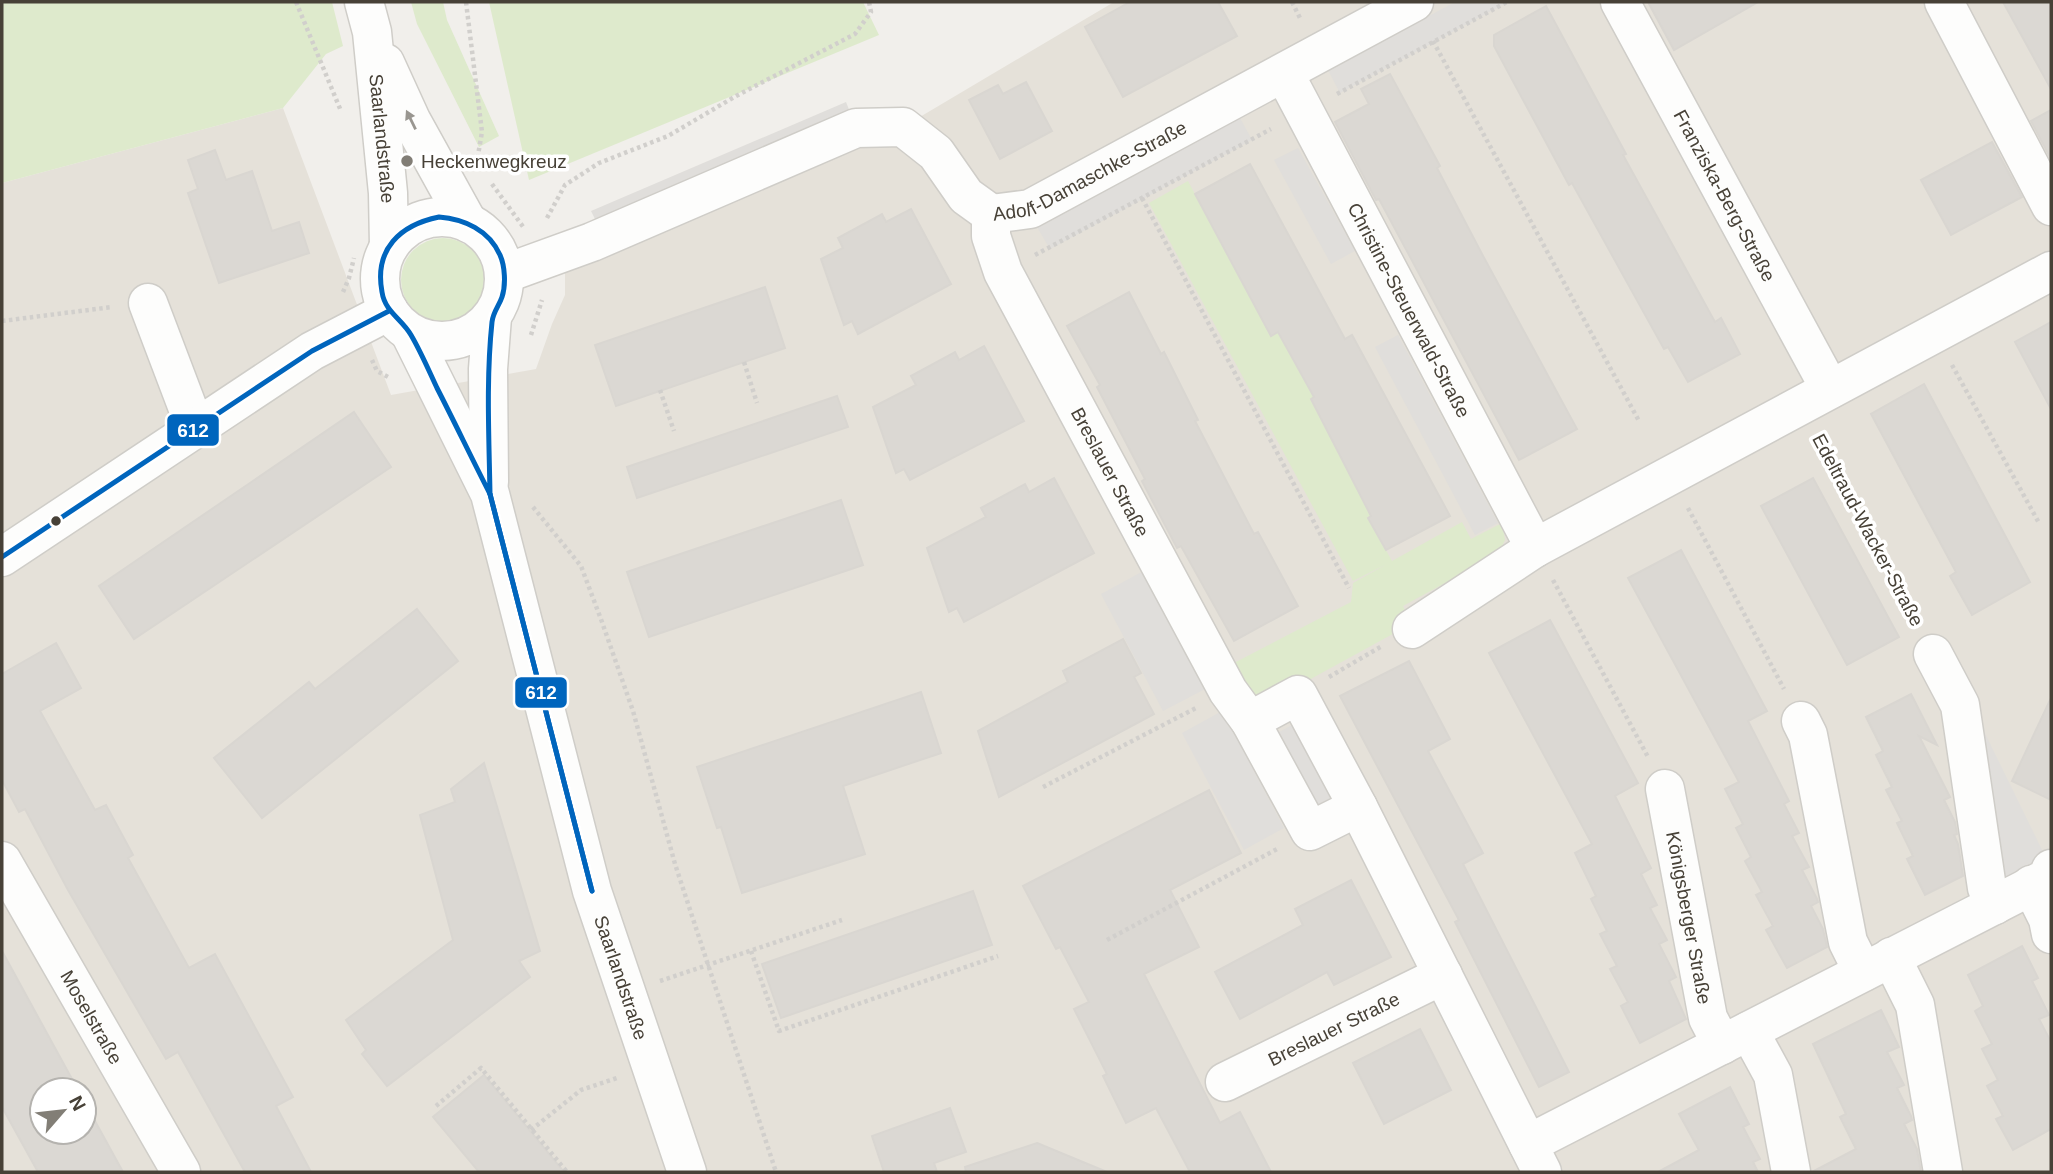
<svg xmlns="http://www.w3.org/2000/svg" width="2053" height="1174" font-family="Helvetica,sans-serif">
<rect width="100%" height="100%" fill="#f1efeb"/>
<path fill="#e5e1d9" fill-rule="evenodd" d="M 1114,2 L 2051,2 L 2051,1172 L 2,1172 L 2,183 L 283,108 L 391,395 L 536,369 L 552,324 L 565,295 L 565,267 L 903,127 ZM 42,1090 L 84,1090 L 84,1132 L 42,1132 Z"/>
<g fill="#deeacc">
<polygon points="2,2 332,2 343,46 326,54 283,108 2,183"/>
<polygon points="411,2 443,2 447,20 499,136 479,147 417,24"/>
<polygon points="489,2 863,2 879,35 529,180"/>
<path d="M 1188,181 L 1271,336 L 1279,332 L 1314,397 L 1311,399 L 1372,516 L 1368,518 L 1392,561 L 1462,522 L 1471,539 L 1502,523 L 1505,540 L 1498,554 L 1403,606 L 1411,624 L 1276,698 C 1248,702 1245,685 1234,663 L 1351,602 L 1353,583 L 1387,564 L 1353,581 L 1149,203 Z"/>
<circle cx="443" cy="280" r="42"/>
</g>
<g fill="#e0dedb">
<polygon points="1455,2 1508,2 1340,93 1328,70"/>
<polygon points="846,102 850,112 596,221 591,211"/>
<polygon points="1240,118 1252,140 1050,249 1037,227"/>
<polygon points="1298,148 1355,251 1331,264 1274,160"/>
<polygon points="1398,335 1498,523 1475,535 1375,347"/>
<polygon points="1147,569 1209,687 1163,711 1101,594"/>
<polygon points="1222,711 1284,828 1244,850 1182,733"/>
<polygon points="1975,713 2046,858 1999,883"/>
<polygon points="1301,720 1344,800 1317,814 1274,735"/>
</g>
<g fill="#dbd8d3" stroke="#d9d6d1" stroke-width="2">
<polygon points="1130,2 1218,2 1237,36 1123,97 1085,27"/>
<polygon points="1648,2 1758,2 1674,50"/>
<polygon points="2003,2 2051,2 2051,89"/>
<polygon points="1546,6 1626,154 1623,155 1715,322 1721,318 1740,354 1688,382 1668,347 1664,349 1572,183 1569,185 1494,46 1494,35"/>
<polygon points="1390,74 1440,166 1437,168 1482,254 1577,429 1519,460 1379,199 1376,200 1335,122 1369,104 1361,89"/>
<polygon points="1026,82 1052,131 1000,159 969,100 998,85 1003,94"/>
<polygon points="2051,110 2051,159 2031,121"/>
<polygon points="1992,142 2022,197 1951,235 1921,180"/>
<polygon points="215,150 226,180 252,171 272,231 299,222 309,253 219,283 188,193 198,189 188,160"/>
<polygon points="1250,164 1345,339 1352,335 1450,516 1386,550 1368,518 1371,516 1311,399 1314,397 1278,332 1271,336 1195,194"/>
<polygon points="911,209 951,284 858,334 852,321 844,325 821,259 843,248 838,238 882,214 886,222"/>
<polygon points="765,287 785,348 616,406 595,345"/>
<polygon points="1129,292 1161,354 1164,352 1198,420 1195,421 1254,534 1258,532 1298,606 1234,641 1181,546 1177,548 1142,481 1145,479 1097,387 1100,385 1067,326"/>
<polygon points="2051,322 2051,409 2015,342"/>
<polygon points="984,346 1024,421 910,480 904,469 896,473 873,407 916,385 911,376 955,352 959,360"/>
<polygon points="1924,384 2030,582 1972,615 1950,576 1956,572 1871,414"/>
<polygon points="837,396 848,427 637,498 627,467"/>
<polygon points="354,412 391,467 134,639 99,586"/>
<polygon points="1054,478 1094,553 964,622 957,608 949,612 927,548 986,517 981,508 1025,484 1029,492"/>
<polygon points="1813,478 1899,637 1847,665 1761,506"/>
<polygon points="841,500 863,565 649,637 627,572"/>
<polygon points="1681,550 1767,711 1748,721 1789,801 1784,804 1799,833 1792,836 1809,867 1802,870 1817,899 1818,902 1811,906 1823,929 1827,947 1787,968 1766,930 1773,926 1756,895 1762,892 1745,861 1751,857 1736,828 1743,824 1725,789 1739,782 1628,578"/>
<polygon points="417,609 458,661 262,818 214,758 309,682 315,689"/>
<polygon points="1550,620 1638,783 1615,796 1651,868 1641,874 1657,905 1650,908 1667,940 1659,944 1676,977 1669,981 1686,1019 1640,1043 1621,1006 1628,1002 1610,969 1617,966 1600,934 1607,931 1591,899 1596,896 1575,853 1592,844 1489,653"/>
<polygon points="1123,639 1141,673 1134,677 1154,714 999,797 978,731 1068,682 1063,671"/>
<polygon points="56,643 81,688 40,711 95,810 106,805 133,855 128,858 189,968 215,954 293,1097 276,1106 311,1172 245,1172 178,1052 166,1059 68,890 25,809 19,812 2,780 2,674"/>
<polygon points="1409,661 1450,739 1428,751 1483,853 1463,864 1569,1072 1539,1087 1455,922 1459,920 1340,696"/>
<polygon points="921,692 941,753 843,786 865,854 742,893 721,827 717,828 697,767"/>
<polygon points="1911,694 1937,745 1919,736 1950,797 1944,800 1955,822 1957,834 1954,835 1958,844 1963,876 1925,895 1907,859 1913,856 1897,823 1902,821 1886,790 1892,787 1876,755 1883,751 1866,717"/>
<polygon points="2051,698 2051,800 2012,781"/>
<polygon points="484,763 540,951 519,961 530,977 387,1086 362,1054 366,1050 346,1020 453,940 420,815 455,802 451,789"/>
<polygon points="1209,790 1241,853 1170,890 1199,947 1144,974 1220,1123 1240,1112 1271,1172 1190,1172 1156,1108 1126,1123 1103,1076 1107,1074 1074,1009 1089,1002 1060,947 1056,949 1023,886"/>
<polygon points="1351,880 1391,957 1334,985 1327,972 1240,1019 1215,972 1303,925 1295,909"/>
<polygon points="973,891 992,945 781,1018 762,964"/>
<polygon points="2022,946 2038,978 2032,981 2049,1015 2039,1019 2051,1042 2051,1129 2013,1150 1996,1119 2003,1116 1987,1086 1998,1080 1982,1049 1992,1044 1975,1011 1983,1006 1968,975"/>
<polygon points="2,951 78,1090 42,1090 42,1132 84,1132 84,1101 123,1172 38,1172 2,1107"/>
<polygon points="1881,1010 1899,1047 1887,1052 1904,1085 1897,1088 1911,1116 1912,1120 1904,1124 1917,1149 1921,1172 1812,1172 1856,1149 1840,1117 1846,1114 1813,1044"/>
<polygon points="1420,1029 1451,1090 1384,1124 1353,1063"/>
<polygon points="484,1075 564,1172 479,1172 433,1117"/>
<polygon points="1730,1087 1749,1124 1743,1127 1760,1159 1753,1162 1758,1172 1658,1172 1699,1150 1679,1114"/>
<polygon points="950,1108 966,1152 934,1163 937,1172 884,1172 872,1136"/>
<polygon points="1037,1143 1107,1172 966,1172 965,1167"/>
</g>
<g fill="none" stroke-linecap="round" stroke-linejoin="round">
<defs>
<g id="minor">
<path id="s1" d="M 364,2 L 372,32 L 388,193 L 389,246"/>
<path id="s2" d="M 1620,2 L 1830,389"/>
<polyline points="1944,2 2051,206"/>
<polyline points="385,63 411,120 468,223"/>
<path id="s3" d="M 1284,73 L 1535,548"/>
<path id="s4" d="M 991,214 L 991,236 L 1003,272 L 1228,691 L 1250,721 L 1310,831 L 1358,807"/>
<circle cx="442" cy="279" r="62"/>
<path id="s5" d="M 504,274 L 592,242 L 856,128 L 903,127 L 936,153 L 966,196 L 991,214 L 1030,209 L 1414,2"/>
<polyline points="148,303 195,427"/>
<path id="s6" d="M 410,333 L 490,494 L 592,891 L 687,1172"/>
<polyline points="489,482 488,369 492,317"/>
<polyline points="2,557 312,351 389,311"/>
<polyline points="1412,629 1535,548 2051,271"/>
<polyline points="1933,654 1960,705 1987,888 1995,905"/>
<polyline points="1250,721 1298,695 1358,807 1542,1172"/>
<polyline points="1801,721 1808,735 1848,942 1863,972"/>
<path id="s7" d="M 1665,789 L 1708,1018 L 1722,1045"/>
<path id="s8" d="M 2,861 L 181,1172"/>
<polyline points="2031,885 2048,919 2051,934"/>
<polyline points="1891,957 1915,1005 1943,1172"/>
<polyline points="1749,1031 1773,1075 1791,1172"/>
<path id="s9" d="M 1225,1082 L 1443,975"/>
<polyline points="1528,1144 2047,878 2051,869"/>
</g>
</defs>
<use href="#minor" stroke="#cfcdc8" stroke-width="41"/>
<g stroke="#d1cfcc" stroke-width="4.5" stroke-dasharray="3.5 3.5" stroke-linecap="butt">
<polyline points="296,2 341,111"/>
<polyline points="466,2 482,132 477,161"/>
<polyline points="1292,2 1301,20"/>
<polyline points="1433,41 1639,421"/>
<polyline points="1337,94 1507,2"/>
<polyline points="492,184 524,228"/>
<polyline points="1142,198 1349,588"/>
<polyline points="547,218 565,185 599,163 668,136 736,96 855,34 871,12 869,2"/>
<polyline points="1035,255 1271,129"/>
<polyline points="343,292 349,278 354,258"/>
<polyline points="2,321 112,307"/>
<polyline points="531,335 542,300"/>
<polyline points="372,360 377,371 390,378"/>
<polyline points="744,362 757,403"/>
<polyline points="1952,365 2039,523"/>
<polyline points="660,390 674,431"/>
<polyline points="1819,438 1917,622"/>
<polyline points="533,507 581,566 602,622 633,711 675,864 776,1172"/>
<polyline points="1688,508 1784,689"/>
<polyline points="1553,580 1648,757"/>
<polyline points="1329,677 1382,646"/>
<polyline points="1043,787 1196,708"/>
<polyline points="1107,940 1279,848"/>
<polyline points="751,951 779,1031 998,956"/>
<polyline points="660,981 842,920"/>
<polyline points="436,1106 481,1068 567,1172"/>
<polyline points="531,1130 581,1090 617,1078"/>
</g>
<use href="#minor" stroke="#fdfdfc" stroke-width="38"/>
<defs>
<g id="bus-1">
<path d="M 439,217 C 464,219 489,230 500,255 C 505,266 506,285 502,297 C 499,306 493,312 492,322 C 486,379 489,437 490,494 C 472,459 455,423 437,388 C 429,371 421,352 411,335 C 402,319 385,312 382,292 C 374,249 400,225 439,217 Z"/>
<polyline points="490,494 592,891"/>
<polyline points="490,494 592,891"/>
<polyline points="2,557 312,351 389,311"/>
</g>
</defs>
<use href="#bus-1" stroke="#fff" stroke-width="10"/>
<use href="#bus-1" stroke="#0065bd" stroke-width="5"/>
</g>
<defs><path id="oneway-solid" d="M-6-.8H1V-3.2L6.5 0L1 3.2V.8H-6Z" transform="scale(1.75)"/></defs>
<use fill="#999690" href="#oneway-solid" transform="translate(411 120) rotate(-116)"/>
<circle fill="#827e76" stroke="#fff" stroke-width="2.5" cx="407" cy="161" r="7"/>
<circle fill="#474137" stroke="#fff" stroke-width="2.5" cx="56" cy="521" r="6"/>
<g text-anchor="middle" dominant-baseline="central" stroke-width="7" stroke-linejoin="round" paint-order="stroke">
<g font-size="19" fill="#474137" stroke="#fff">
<text stroke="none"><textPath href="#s1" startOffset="138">Saarlandstraße</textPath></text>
<text stroke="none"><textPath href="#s5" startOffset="662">Adolf-Damaschke-Straße</textPath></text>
<text stroke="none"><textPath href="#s2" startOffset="220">Franziska-Berg-Straße</textPath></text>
<text stroke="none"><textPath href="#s3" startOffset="268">Christine-Steuerwald-Straße</textPath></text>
<text stroke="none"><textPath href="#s4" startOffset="287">Breslauer Straße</textPath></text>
<text transform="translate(1868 530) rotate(62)">Edeltraud-Wacker-Straße</text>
<text stroke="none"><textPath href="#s7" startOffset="131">Königsberger Straße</textPath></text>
<text stroke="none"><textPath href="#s6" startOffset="681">Saarlandstraße</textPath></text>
<text stroke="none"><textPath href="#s8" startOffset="180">Moselstraße</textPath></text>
<text stroke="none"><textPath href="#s9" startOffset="121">Breslauer Straße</textPath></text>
</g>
<g font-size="19" fill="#474137" stroke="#fff" text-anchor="start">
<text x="421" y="161">Heckenwegkreuz</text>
</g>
</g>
<g stroke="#fff" stroke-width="2.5">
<rect x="166" y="413" width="54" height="34" rx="7" fill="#0065bd"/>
<rect x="514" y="676" width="54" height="33" rx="7" fill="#0065bd"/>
</g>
<g font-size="19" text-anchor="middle" font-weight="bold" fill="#fff">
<text x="193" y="437">612</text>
<text x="541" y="699">612</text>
</g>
<rect width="2053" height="1174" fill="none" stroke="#474137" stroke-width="7"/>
<g transform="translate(63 1111) rotate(62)"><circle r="33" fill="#ffffff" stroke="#b5b3af" stroke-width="2"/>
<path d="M0-5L12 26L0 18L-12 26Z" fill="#827e76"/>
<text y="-10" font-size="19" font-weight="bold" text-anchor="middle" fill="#474137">N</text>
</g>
</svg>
